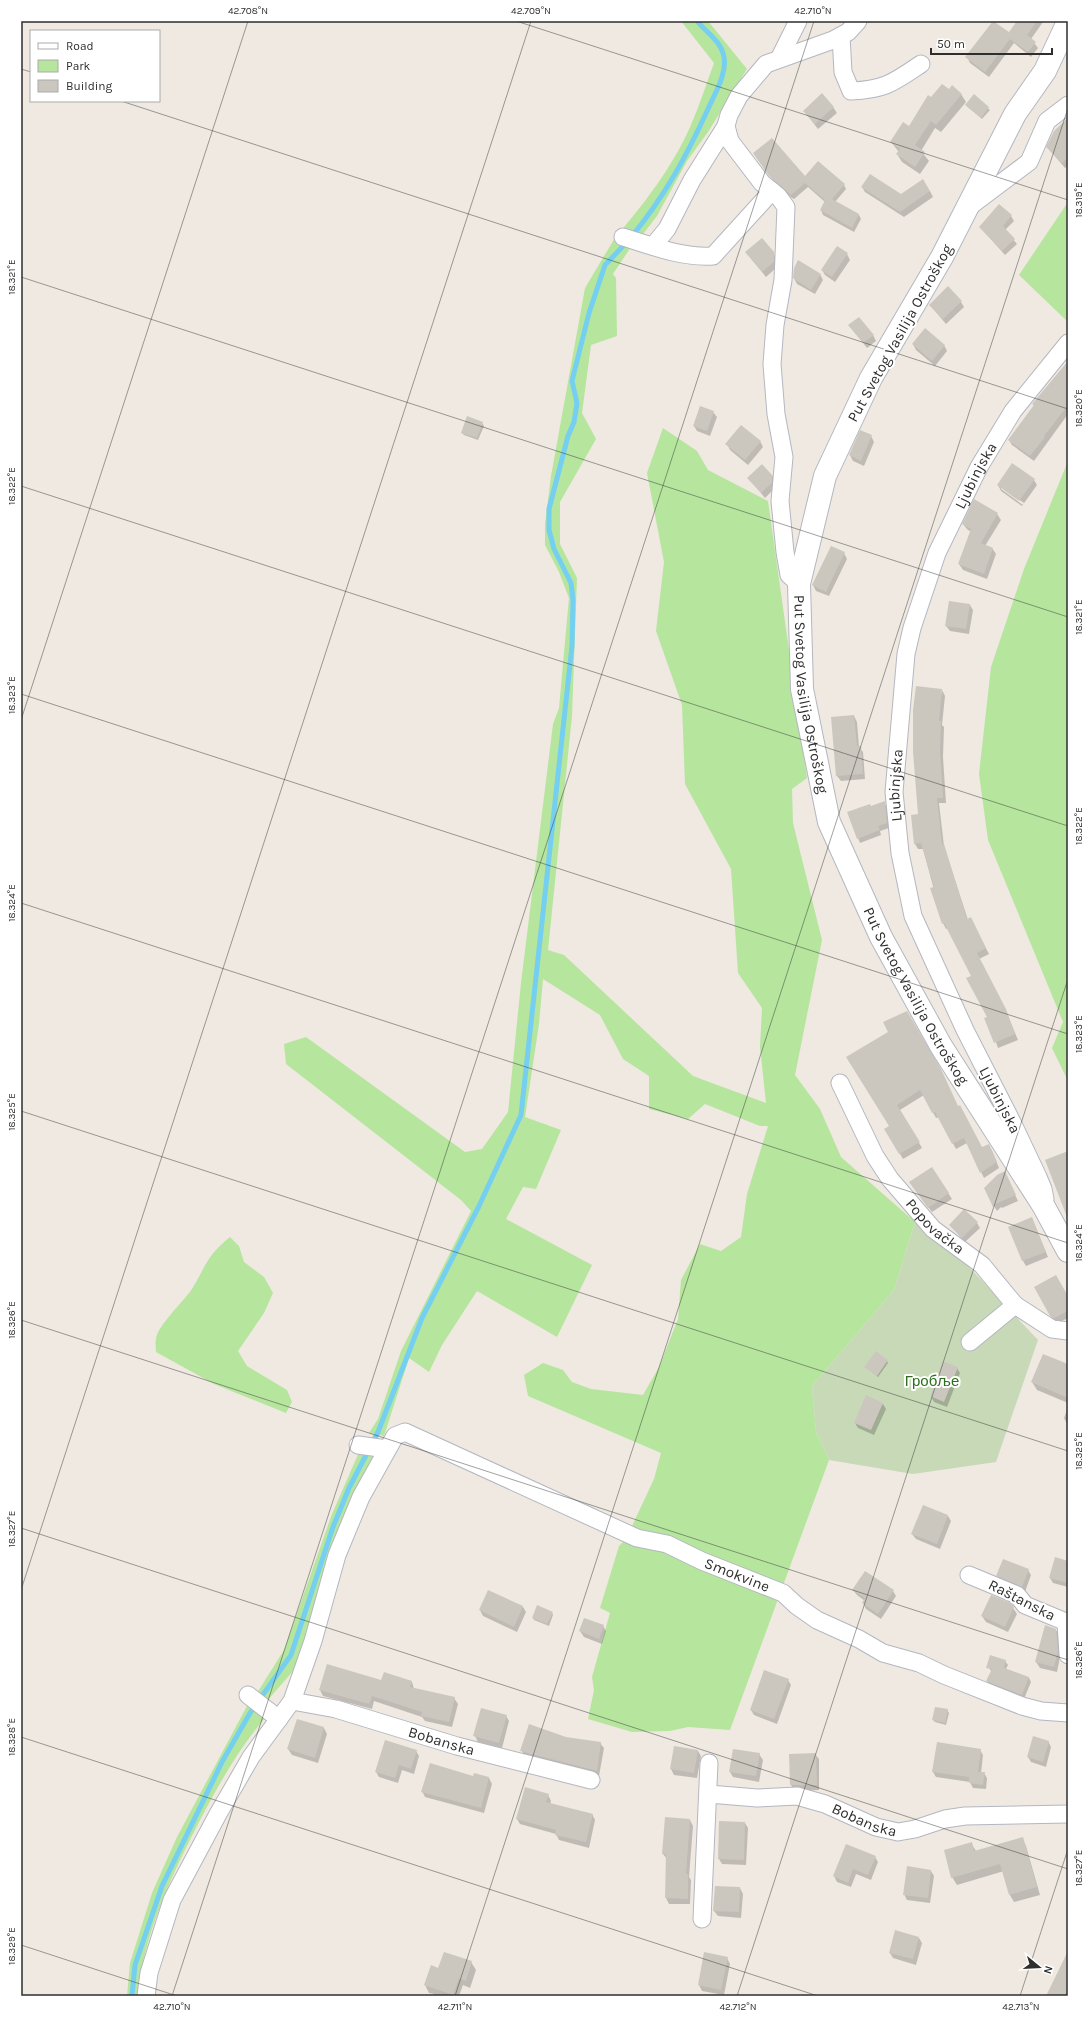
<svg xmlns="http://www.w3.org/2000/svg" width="1089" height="2017" viewBox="0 0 1089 2017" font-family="Karla,sans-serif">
<rect width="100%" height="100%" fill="#efe9e1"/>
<path fill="#b6e59e" d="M681 21H708L747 69 708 132 687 161 657 216 640 238 620 232C648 199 677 160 693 120 701 101 707 82 714 63Z
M1068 202V322L1019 275Z
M616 236 633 244 613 274 616 278 617 336 591 345 582 413 596 439 560 502V544L577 578 572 716 548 950 564 955 693 1076 766 1103 760 1047 762 1008 738 973 731 869 685 784 682 705 656 631 664 562 647 473 663 428 697 451 708 470 768 501 807 778 792 789 793 823 822 940 795 1075 820 1109 841 1157 915 1222 894 1290 812 1386 816 1432 829 1460 730 1730 688 1727 670 1731 632 1732 588 1719 594 1690 592 1677 610 1613 600 1608 619 1546 626 1539 654 1479 661 1453 528 1396 524 1375 543 1363 563 1370 572 1382 591 1389 643 1395 659 1367 678 1319 681 1280 700 1244 721 1251 741 1237 747 1194 768 1126H760L705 1104 688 1119 649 1109V1076L623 1059 600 1015 543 979 539 1024 525 1117 561 1130 536 1189 523 1187 506 1219 592 1265 557 1337 477 1291 442 1345 429 1372 409 1358 384 1436 369 1433 378 1419 401 1351 471 1211 461 1200 286 1064 284 1044 306 1037 465 1152 482 1149 508 1112 521 983 553 724 559 708 569 598 559 572 545 545V524L551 476 585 288Z
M1068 461V1081L1052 1048 1063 1022 988 840 979 774 991 667 1024 569Z
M230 1237 239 1246 244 1262 264 1277 273 1293 264 1313 238 1351 247 1366 287 1390 292 1402 286 1413 214 1384 156 1352C156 1348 155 1343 156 1339 157 1326 184 1301 192 1289 206 1266 207 1255 230 1237Z
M360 1450 376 1454 306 1642 294 1670 266 1702 257 1693 284 1650 332 1514Z
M247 1706 265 1718C237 1751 216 1789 196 1828 168 1883 145 1934 137 1996H127L130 1963 152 1893 177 1837Z"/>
<path fill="#c8d9b8" d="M915 1222 956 1253 1038 1340 996 1462 913 1474 829 1460 816 1432 812 1386 894 1290Z"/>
<path fill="#0003" fill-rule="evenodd" d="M1019 21 1043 22 1031 39 1038 48 1031 57 1014 43 989 77 970 63 967 57 1009 34Z
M949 91 961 94 966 102 941 132 935 128 921 151 929 161 920 174 902 162 897 154 899 152 891 142 909 127 931 98Z
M974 96 990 110 982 119 968 107Z
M833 107 837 113 818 129 804 111Z
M1068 129V166L1065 168 1047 147Z
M756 157 805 178 844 185 846 189 835 202 859 215 861 219 854 232 823 215 821 210 825 202 808 187 794 199 792 198 773 180Z
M862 187 901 195 930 191 933 197 904 217 865 192Z
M1011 216 1014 221 1005 230 1017 244 1005 255 980 227Z
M746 252 773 253 777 259 776 268 766 277Z
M847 254 850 260 835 282 825 275 822 270Z
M820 274 823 280 815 294 797 284 794 278Z
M961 302 964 307 946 324 930 305Z
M850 326 873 335 876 341 867 348Z
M913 344 944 345 947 351 935 366 916 350Z
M1068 362V414L1034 461 1012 445 1009 440 1034 406 1033 404Z
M713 412 717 417 710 436 697 431 694 426Z
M482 423 484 426 478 440 464 435 462 433Z
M871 436 874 442 864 466 853 461 850 455Z
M760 441 763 447 748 465 730 450 727 444Z
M772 475 775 481 774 489 765 498 749 478Z
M1034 480 1037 485 1022 506 1001 491 998 485ZM1001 487 1024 503 1023 505 1001 489Z
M997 514 1001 520 985 546 992 548 996 554 987 579 963 570 959 564 971 532 967 529 963 524Z
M844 553 847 559 829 596 816 591 813 585Z
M970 605 973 610 969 634 950 631 946 626Z
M942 690 945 696 942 725 944 727 943 757 946 803H939L944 846 968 920 973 924 989 954 979 959 1008 1016 1018 1040 998 1048 973 976 948 928 946 929 943 923 923 849H918L915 844Z
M854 716 857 722 859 747 863 752 865 779 841 781 837 776Z
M884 803 887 807 889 828 880 831 881 835 860 843 858 838 871 807Z
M889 1032 958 1107 982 1148 992 1151 999 1168 984 1178 967 1143 956 1149 939 1117 936 1118 924 1095 900 1110 922 1148 903 1159 885 1129 890 1126Z
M932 1168 952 1199 932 1212 914 1188Z
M1007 1178 1018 1201 1002 1208 1001 1207 997 1211 994 1206Z
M977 1223 980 1228 965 1242 950 1225Z
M1034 1224 1048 1257 1026 1266 1023 1261Z
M1036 1288 1068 1298V1318L1058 1323 1054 1321Z
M887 1361 888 1363 878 1377 866 1367Z
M1068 1366V1403L1037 1390 1032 1382Z
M957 1368 960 1373 947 1407 934 1402 931 1396Z
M883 1404 886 1409 874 1435 858 1428 855 1423Z
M1068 1407V1426L1064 1418Z
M948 1516 951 1521 940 1549 916 1539 912 1534Z
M1068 1562V1587L1053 1583 1050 1578Z
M1028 1570 1031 1575 1025 1592 1001 1581 998 1576Z
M853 1590 893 1591 896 1596 881 1619 866 1609 863 1603 865 1601 857 1595Z
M523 1607 526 1612 517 1632 483 1616 480 1610Z
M1013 1608 1017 1614 1008 1632 986 1622 982 1616Z
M552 1613 553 1615 549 1626 534 1620 533 1617Z
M603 1626 606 1631 602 1644 584 1637 580 1631Z
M1056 1630 1059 1635 1060 1657 1057 1672 1040 1668 1036 1662Z
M1005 1661 1008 1665 1006 1669 1029 1678 1031 1682 1024 1699 989 1684 987 1681 992 1672 988 1667Z
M788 1680 791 1685 777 1724 754 1715 751 1710Z
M382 1681 412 1682 414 1689 454 1698 458 1704 452 1727 425 1721 422 1717 374 1701 372 1709 323 1696 320 1690Z
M947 1710 949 1713 946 1725 935 1722 933 1720Z
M506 1716 509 1721 502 1748 478 1742 475 1736Z
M324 1728 327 1734 318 1763 292 1755 288 1749Z
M566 1738 600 1743 604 1748 599 1776 533 1759 525 1757 522 1751Z
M1048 1741 1051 1747 1046 1767 1031 1762 1028 1757Z
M980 1750 983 1755 981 1773H984L987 1778 986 1789 973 1788 970 1782 936 1777 933 1772Z
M416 1751 419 1756 414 1774 402 1770 398 1783 379 1777 376 1772Z
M698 1751 701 1756 697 1778 674 1775 671 1769Z
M759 1754 763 1760 759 1782 733 1777 730 1772Z
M815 1754 819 1759V1790L795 1791 791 1785 790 1755Z
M473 1778H489L492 1784 484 1813 425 1797 422 1791Z
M548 1795 551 1801 550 1804 592 1814 595 1820 589 1848 559 1840 556 1834 520 1824 517 1819Z
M690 1820 693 1826 689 1877 691 1880 690 1904H669L666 1898 667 1859 663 1854Z
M745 1823 748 1828 746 1865 722 1864 719 1859Z
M1022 1838 1026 1846 1040 1895 1014 1902 1010 1895 1004 1871 957 1885 952 1877 971 1843 976 1851Z
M875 1857 878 1862 871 1880 856 1874 851 1887 837 1882 834 1876Z
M931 1871 934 1876 930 1903 907 1900 904 1894Z
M740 1888 743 1894 741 1918 718 1916 714 1911Z
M919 1938 922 1943 916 1965 893 1958 890 1953Z
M727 1958 730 1964 724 1995 702 1991 699 1985Z
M471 1962 476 1970 470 1988 463 1985 459 1996H433L434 1994 429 1993 425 1985 439 1969Z
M1068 1968V1996H1047Z"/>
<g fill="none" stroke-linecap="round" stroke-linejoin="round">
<path stroke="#75cff0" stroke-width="5" d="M632 236C665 196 687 155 708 109 715 93 727 74 724 57 721 41 707 33 697 21
M132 1996 135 1965 162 1886 222 1762 250 1713 291 1655 333 1527 349 1488 378 1432 422 1318 479 1206 521 1115 572 646 573 600 571 583 554 549 549 530V509L568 436 574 422 577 403 572 381 589 313 605 265 627 242"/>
</g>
<path fill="#cbc7bf" d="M993 21 1009 32 1017 21H1037L1027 35 1036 42 1028 52 1010 39 985 72 965 57Z
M942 84 949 89 952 85 962 94 936 125 931 121 915 145 925 152 915 167 896 154 900 149 890 142 903 122 909 126 928 95 931 97Z
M822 93 834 107 815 124 803 111Z
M974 94 989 107 981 118 965 105Z
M1068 118V157L1062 163 1046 147 1054 131Z
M772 138 805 176 818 161 845 184 832 199 859 214 852 228 820 210 825 200 805 183 791 195 769 176 753 153Z
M870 174 901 194 923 179 930 191 900 212 861 187Z
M999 204 1012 215 1003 226 1015 239 1002 251 979 227Z
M762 238 774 252V262L762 272 745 252Z
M837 246 848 253 832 277 821 270Z
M798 260 821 274 811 290 793 278 794 268Z
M948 286 962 301 943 319 929 305Z
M859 317 874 335 863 343 848 325Z
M925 328 945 345 932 361 912 344Z
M1068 361V405L1044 436 1045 437 1030 456 1008 440 1034 405 1032 404Z
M700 406 714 411 707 431 693 426Z
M467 416 483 422 477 438 461 433Z
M741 425 761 441 745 460 725 444Z
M860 430 872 435 861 461 849 455Z
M1012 463 1035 479 1019 501 997 485Z
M762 464 772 475V483L761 493 747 478Z
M974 499 998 513 981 543 993 548 984 574 958 564 971 529 962 524Z
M831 546 845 552 826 592 812 585Z
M949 601 970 604 966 629 945 626Z
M916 686 942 689 939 721H941L940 751 943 798H937L942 845 944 844 967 919 971 917 986 948 977 953 1006 1009 1015 1034 994 1043 984 1018 987 1017 966 978 971 976 944 923 942 924 930 888 934 887 921 843 914 844 911 815 918 814 913 752V710Z
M854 715 857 746H861L863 774 836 776 831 717Z
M885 801 887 823 878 826 880 830 857 839 847 812 870 804 871 806Z
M907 1011 941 1069 958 1106 960 1105 982 1147 989 1144 997 1162 980 1173 964 1138 952 1144 935 1112 932 1113 920 1090 897 1105 920 1142 899 1154 884 1129 889 1126 846 1057 888 1032 883 1022Z
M1068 1151V1217H1067L1045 1160Z
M932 1167 949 1193 928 1208 909 1182Z
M1005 1171 1016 1195 998 1203V1202L993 1207 984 1188 997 1175Z
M964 1209 978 1222 962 1238 949 1225Z
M1032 1217 1046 1252 1022 1261 1008 1227Z
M1056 1275 1068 1296V1311L1054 1318 1050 1316 1034 1287Z
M876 1351 888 1360 877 1376 864 1367Z
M1043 1354 1068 1364V1398L1031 1382Z
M943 1361 958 1367 944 1402 930 1396Z
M866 1395 883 1403 871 1430 854 1423Z
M923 1505 948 1515 937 1544 911 1534Z
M1055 1557 1068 1561V1583L1049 1578Z
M1003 1559 1029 1569 1022 1587 996 1576Z
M865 1571 894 1590 878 1614 862 1603 865 1598 852 1590Z
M488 1590 523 1606 514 1627 479 1610Z
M991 1595 1011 1603 1014 1607 1005 1627 981 1616Z
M537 1605 553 1612 547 1624 532 1618Z
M584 1618 604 1625 599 1639 579 1631Z
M1045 1625 1056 1629 1058 1651 1054 1667 1035 1662Z
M990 1655 1006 1660 1004 1668 1029 1677 1022 1695 986 1681 992 1669 986 1668Z
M327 1664 381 1680 384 1672 412 1681 410 1687 455 1697 449 1722 421 1716 422 1712 372 1696 369 1704 319 1690Z
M764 1670 789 1679 774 1719 750 1710Z
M935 1707 948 1709 945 1723 932 1720Z
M481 1708 507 1715 499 1743 473 1736Z
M297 1719 324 1727 315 1758 287 1749Z
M529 1724 566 1737 601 1742 597 1771 520 1751Z
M1033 1736 1049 1741 1043 1762 1027 1757Z
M385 1740 417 1750 411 1769 399 1765 395 1778 375 1772Z
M937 1742 981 1749 978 1772H985L983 1785 969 1783V1777L932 1772Z
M674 1746 698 1750 694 1773 670 1769Z
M733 1749 760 1753 756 1776 729 1772Z
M816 1753 817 1785H790L789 1754Z
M430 1763 473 1776 474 1773 489 1777 481 1808 421 1792Z
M525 1787 549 1794 546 1802 593 1814 586 1842 555 1835 556 1830 516 1819Z
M665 1817 690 1819 686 1874H688V1899L665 1898 666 1854H662Z
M719 1821 745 1822 744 1860 718 1859Z
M1023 1837 1037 1887 1009 1895 1000 1864 951 1878 944 1850 972 1842 974 1851Z
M846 1844 876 1856 868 1875 853 1869 848 1883 833 1876Z
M907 1866 931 1870 928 1898 903 1895Z
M715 1886 740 1887 739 1912 713 1911Z
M895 1930 919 1937 913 1959 889 1953Z
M1068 1951V1988L1064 1996H1046Z
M444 1952 472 1961 466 1981 459 1978 453 1995 424 1985 431 1965 438 1968Z
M704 1952 728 1957 721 1990 698 1985Z"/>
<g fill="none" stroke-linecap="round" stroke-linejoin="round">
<g stroke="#b4b7c1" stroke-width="19">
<g id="street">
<path d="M841 36 843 72 851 91C885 90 894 82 921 64"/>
<path d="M779 59 798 21"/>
<path d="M969 207 1029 162 1047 121 1068 105"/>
<path d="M623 237C652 246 682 258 713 256L772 191"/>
<path d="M653 246 667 229 692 180 726 126"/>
<path d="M799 584 789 575 785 552 780 501 784 457 776 414 772 364 775 325 783 280 786 207 778 196 762 183 730 141 726 126 729 115 739 96 766 64 833 40 848 32 858 21"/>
<path id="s1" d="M840 1083 875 1156 890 1179 933 1229 982 1265 1015 1305 1052 1329 1068 1331"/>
<path id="s2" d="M1045 1199 1043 1189 1038 1177 1012 1122 965 1030 913 916 900 853 894 792 906 654 912 628 937 553 979 467 1013 411 1068 343"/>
<path d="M970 1342 1015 1305"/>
<path d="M358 1445 387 1449"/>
<path d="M969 1575 1017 1595 1025 1605 1066 1622 1068 1655"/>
<path d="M248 1695 279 1719"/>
<path id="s3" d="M292 1701 336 1709 457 1746 591 1780"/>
<path id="s4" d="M709 1794 757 1798 797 1796 825 1804 876 1827 898 1832 915 1829 945 1819 965 1816 1068 1814"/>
<path d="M702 1919 709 1763"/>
<path id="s5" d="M146 1996 149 1973 172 1900 218 1814 251 1757 292 1701 313 1641 337 1555 361 1497 395 1436 405 1432 637 1538 667 1544 702 1561 783 1593 797 1606 817 1620 859 1639 883 1653 919 1663 944 1675 1022 1706 1041 1711 1068 1713"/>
</g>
</g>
<g stroke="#b4b7c1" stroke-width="24">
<g id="secondary">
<path id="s6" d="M1068 22 1045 71 1015 114 942 257 871 378 825 476 799 584 802 689 829 822 881 937 941 1046 1043 1205 1068 1251"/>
</g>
</g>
<use href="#street" stroke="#fff" stroke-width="17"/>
<use href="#secondary" stroke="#fff" stroke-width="22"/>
</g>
<path fill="none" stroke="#2e2e2e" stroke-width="1" stroke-opacity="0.45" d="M516 21 1068 200M21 69 31 72M121 101 1068 409M21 277 1068 617M21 486 1068 826M21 694 1068 1034M21 720 248 21M21 903 1068 1243M21 1111 1068 1451M21 1320 1068 1660M21 1528 1068 1869M21 1590 531 21M21 1737 818 1996M21 1945 177 1996M172 1996 814 21M455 1996 1068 108M737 1996 1068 979M1020 1996 1068 1849"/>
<g text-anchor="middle" stroke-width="4" stroke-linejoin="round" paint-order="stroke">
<g font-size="15" fill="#2e2e2e" stroke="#fff">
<text transform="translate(900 333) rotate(-61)" y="5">Put Svetog Vasilija Ostroškog</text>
<text dy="5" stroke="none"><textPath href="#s2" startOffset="769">Ljubinjska</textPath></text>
<text dy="5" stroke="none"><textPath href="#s6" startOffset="738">Put Svetog Vasilija Ostroškog</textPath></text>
<text dy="5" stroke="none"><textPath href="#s2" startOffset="445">Ljubinjska</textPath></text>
<text dy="5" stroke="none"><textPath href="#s6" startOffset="1062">Put Svetog Vasilija Ostroškog</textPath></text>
<text transform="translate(1000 1100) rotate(63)" y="5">Ljubinjska</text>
<text dy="5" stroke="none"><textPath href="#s1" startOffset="174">Popovačka</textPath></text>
<text dy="5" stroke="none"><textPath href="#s5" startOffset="991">Smokvine</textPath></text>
<text transform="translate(1022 1600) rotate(27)" y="5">Raštanska</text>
<text dy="5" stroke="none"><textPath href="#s3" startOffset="155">Bobanska</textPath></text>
<text dy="5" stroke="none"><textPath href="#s4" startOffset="160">Bobanska</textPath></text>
</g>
<g font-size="15" fill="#2c6e1b" stroke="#fff">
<text x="932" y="1386">Гробље</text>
</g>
</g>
<rect width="1089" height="2017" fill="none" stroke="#ffffff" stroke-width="44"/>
<rect x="30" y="30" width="130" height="72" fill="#ffffff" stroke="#ababab"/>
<rect x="38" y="43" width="20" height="6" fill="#ffffff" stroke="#ababab"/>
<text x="66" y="50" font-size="12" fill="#2e2e2e">Road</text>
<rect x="38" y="60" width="20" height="12" fill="#b6e59e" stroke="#ababab"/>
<text x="66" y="70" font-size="12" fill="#2e2e2e">Park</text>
<rect x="38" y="80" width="20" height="12" fill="#cbc7bf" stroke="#ababab"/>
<text x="66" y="90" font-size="12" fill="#2e2e2e">Building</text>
<g transform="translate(1039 1967) rotate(108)" stroke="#ffffff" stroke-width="3" paint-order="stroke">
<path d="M0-3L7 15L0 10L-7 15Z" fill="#2e2e2e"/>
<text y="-6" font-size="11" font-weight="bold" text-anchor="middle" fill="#2e2e2e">N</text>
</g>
<path d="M931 48v6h121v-6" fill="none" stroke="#2e2e2e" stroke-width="2"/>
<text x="937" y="48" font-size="12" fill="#2e2e2e" stroke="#ffffff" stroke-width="3" paint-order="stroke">50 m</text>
<rect x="22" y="22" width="1045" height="1973" fill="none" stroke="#2e2e2e" stroke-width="1.5"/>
<g font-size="10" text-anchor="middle" fill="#2e2e2e">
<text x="248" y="14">42.708°N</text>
<text x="531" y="14">42.709°N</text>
<text x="813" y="14">42.710°N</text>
<text transform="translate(1078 200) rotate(-90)" y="4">18.319°E</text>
<text transform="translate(11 277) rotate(-90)" y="4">18.321°E</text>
<text transform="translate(1078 408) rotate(-90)" y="4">18.320°E</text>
<text transform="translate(11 486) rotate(-90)" y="4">18.322°E</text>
<text transform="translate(1078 617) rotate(-90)" y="4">18.321°E</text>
<text transform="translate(11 695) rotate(-90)" y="4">18.323°E</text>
<text transform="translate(1078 826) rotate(-90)" y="4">18.322°E</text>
<text transform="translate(11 903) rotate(-90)" y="4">18.324°E</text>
<text transform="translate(1078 1034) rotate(-90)" y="4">18.323°E</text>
<text transform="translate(11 1112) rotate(-90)" y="4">18.325°E</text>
<text transform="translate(1078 1243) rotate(-90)" y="4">18.324°E</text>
<text transform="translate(11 1320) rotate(-90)" y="4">18.326°E</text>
<text transform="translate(1078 1451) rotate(-90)" y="4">18.325°E</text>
<text transform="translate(11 1529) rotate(-90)" y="4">18.327°E</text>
<text transform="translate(1078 1660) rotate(-90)" y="4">18.326°E</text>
<text transform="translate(11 1737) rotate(-90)" y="4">18.328°E</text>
<text transform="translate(1078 1868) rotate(-90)" y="4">18.327°E</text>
<text transform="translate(11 1946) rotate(-90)" y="4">18.329°E</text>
<text x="172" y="2010">42.710°N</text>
<text x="455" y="2010">42.711°N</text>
<text x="738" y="2010">42.712°N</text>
<text x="1021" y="2010">42.713°N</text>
</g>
</svg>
